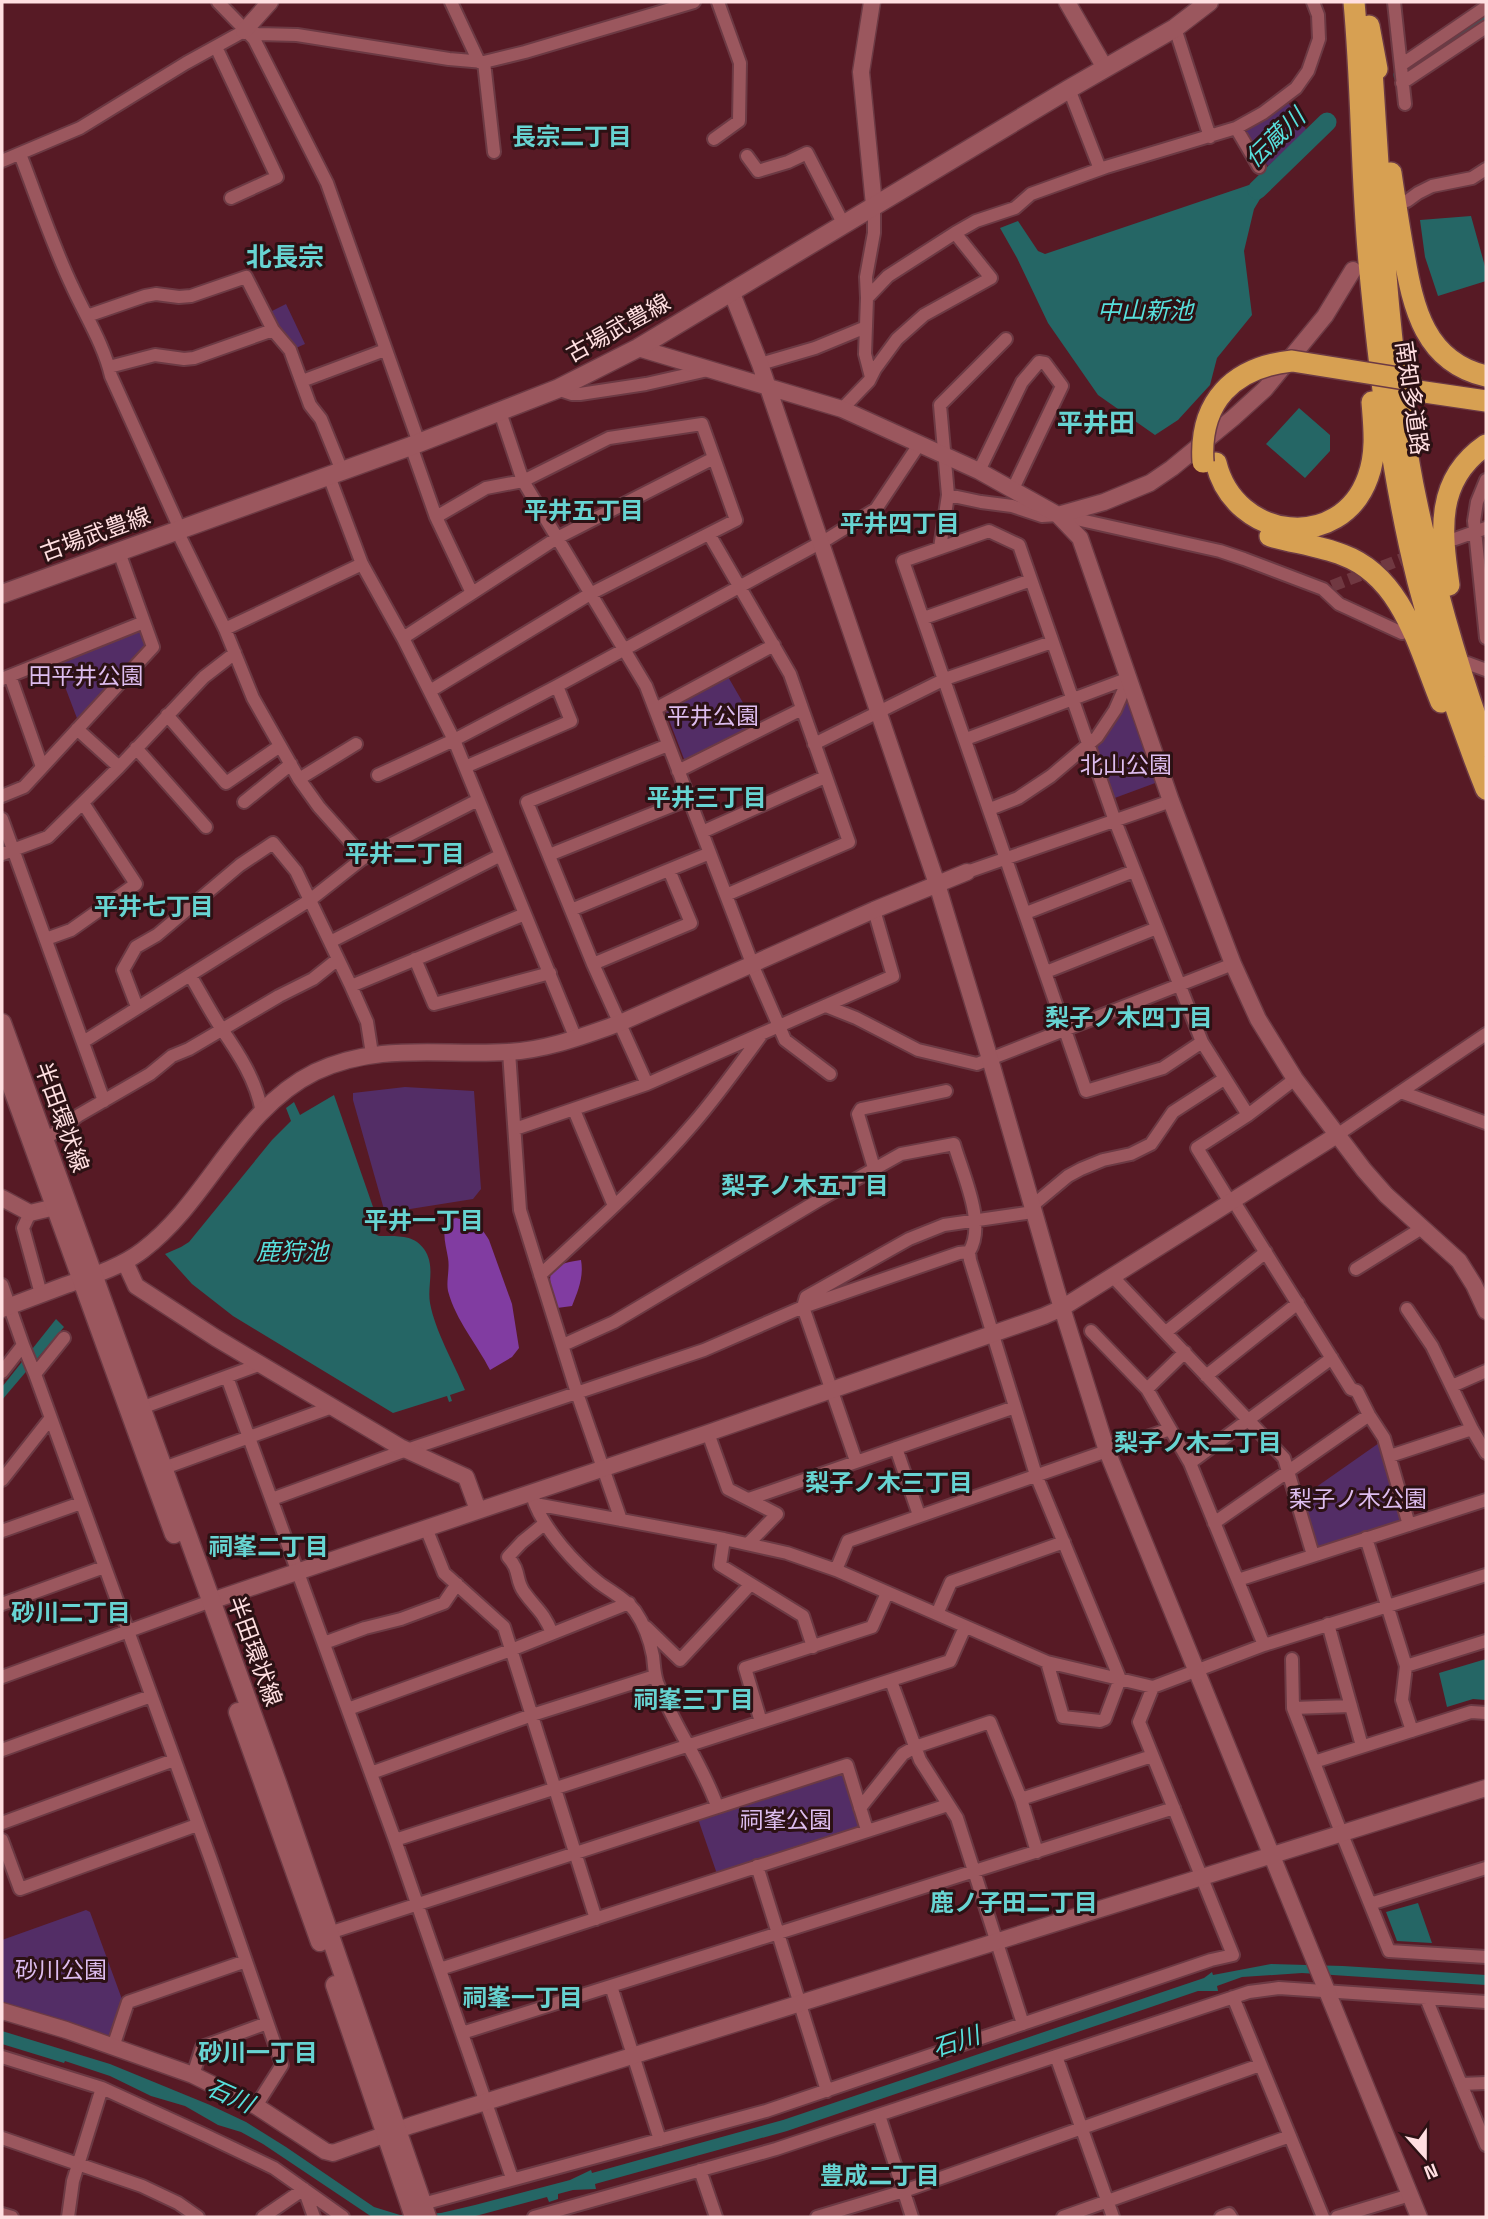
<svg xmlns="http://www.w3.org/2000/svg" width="1488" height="2219" viewBox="0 0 1488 2219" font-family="'Space Grotesk','Noto Sans JP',sans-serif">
<rect width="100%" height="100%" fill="#571a25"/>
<path fill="#532d66" d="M1287 101 1307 131 1268 166 1244 133Z
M286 304 305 344 296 348 277 326 270 312Z
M138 630 143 632 146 643 144 648 78 721 56 663Z
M727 675 757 727 688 760 684 759 666 712 668 708Z
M1129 699 1158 782 1112 799 1094 748 1122 702Z
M405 1087 474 1091 481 1189 473 1199 385 1213 353 1100V1093Z
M1379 1443 1402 1517 1399 1522 1320 1547 1316 1546 1302 1497Z
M841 1772 845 1774 859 1822 858 1827 717 1874 698 1819Z
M86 1910 90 1912 123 2002 112 2034 108 2036 2 2002V1940Z"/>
<path fill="#813ca1" d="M456 1218C472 1222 481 1225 489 1240L512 1304 519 1348 512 1357 490 1370C477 1344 456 1321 448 1291 446 1281 450 1269 448 1258 446 1245 441 1232 448 1220Z
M581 1260C584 1277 578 1291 572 1306L557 1308C547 1275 543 1265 581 1260Z"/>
<path fill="#256665" d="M1249 185 1263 194 1254 209 1244 251 1252 315 1217 358 1210 385 1178 420 1155 435 1098 395 1048 323 1017 258 1000 228 1018 221 1038 251 1045 254Z
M1471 216 1486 270V281L1438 296 1425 257 1420 220Z
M1299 408 1330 435V451L1305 478 1266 444Z
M334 1095 380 1227 374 1229 375 1234 379 1236C395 1236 414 1234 424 1249 436 1266 427 1285 430 1303 435 1331 454 1363 465 1390L450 1395 452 1401 449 1402 447 1396 393 1413 233 1316 192 1284 165 1254 181 1247 189 1242 272 1140 291 1121 286 1108 294 1102 300 1115Z
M56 1319 64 1327 2 1400V1387Z
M1486 1659V1700L1473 1699 1447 1707 1439 1673Z
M1418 1903 1432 1943 1397 1941 1386 1912Z
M1271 1964 1343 1966 1486 1975V1985L1302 1973 1242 1977 1217 1986 1218 1991H1198L787 2131 595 2184 596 2189 573 2190 558 2194V2199L549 2202 547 2197 472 2217H372L263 2144 241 2132 218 2125 185 2106 151 2096 110 2076 65 2061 64 2063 2 2044V2031L110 2064 210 2105 246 2122 286 2147 374 2207 400 2215 441 2213 475 2205 570 2180 591 2170 592 2173 783 2120 1204 1978 1212 1972 1213 1975Z"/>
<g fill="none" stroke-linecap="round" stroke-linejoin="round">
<path stroke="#256665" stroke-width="19" d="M1403 75 1486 18
M1257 190 1327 122"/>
<path stroke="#703841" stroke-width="12" stroke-dasharray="12 6" stroke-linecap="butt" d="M1332 586 1415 554"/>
<g stroke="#6c3a44" stroke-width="16">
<path id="minor" d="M218 2 254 39 327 183 419 443
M451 2 479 62
M1394 2 1405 104
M1175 28 1210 137
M216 47 277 177 231 198
M484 62 494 152
M1401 65 1486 7
M1402 83 1486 27
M1069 89 1100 169
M1236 128 1259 167
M714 139 739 121 740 63 718 2
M20 154C37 198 52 244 72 286 85 315 104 345 111 376L176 520 181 539 225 629 253 698 299 779 319 807 353 845 362 859
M747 156 758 171 788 162 807 153 843 223
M2 161 80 128 186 63 244 31 258 34 297 35 449 59 484 62 525 52 694 2
M1407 201 1418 193 1432 186 1472 178 1486 169
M867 298 888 276 955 233 976 221 1015 208 1031 194 1106 167 1236 128 1263 113 1296 88 1308 71 1319 39 1318 15 1313 2
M87 316 145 296 156 294 179 297 191 296 246 277 273 330 290 350 310 405 321 419 342 471
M760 364 815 348 866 327
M109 367 155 355 184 359 194 358 273 330
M871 377 865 354 867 298 866 277 874 233V205
M302 381 385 350
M557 389 572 394H580L646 384 708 370
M842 409 869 381 875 369 897 339 924 315 991 278 955 233
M500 412 523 481 646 686 755 971 785 1040 830 1074
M411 446 436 517 472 593
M979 471 1022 382 1039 362 1045 363 1062 386 1012 491
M329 476 362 564 403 638 454 740 576 1039
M1486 480 1477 502 1474 521 1486 638
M948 495 981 502 1012 506 1042 516 1058 515 1220 551 1244 559 1323 589 1339 604 1402 633
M709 534 790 674 849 842 726 895
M1455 539 1486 528
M940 548 948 495 940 405 1006 339
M924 618 1031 580
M225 629 362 564
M403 638 557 538 714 458
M1467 663 1486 670
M10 676 42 767
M2 679 144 622
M430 691 590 594 736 520 702 424 609 438 523 481 486 488 436 517
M655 709 774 645
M167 715 226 783 280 746
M77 729 119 767
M966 739 1129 678
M814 744 945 679 1052 642
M136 748 206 827
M465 767 571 721 557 686
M678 771 802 709
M378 775 454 740 557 686 829 538 876 509 920 443
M299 779 356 744
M2 796 24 787 153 647 119 552
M244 802 291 764
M990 809 1018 798 1051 776 1097 737 1115 710 1129 678
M2 819 104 1101
M702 832 825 777
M2 854 48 837 119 767 204 677 235 653
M549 855 689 799
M967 872 1171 801
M571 910 710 853
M1026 913 1134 871
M46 939 71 930 136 884 83 803
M330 942 501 855
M415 959 434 1004 550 973
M593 964 691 923 669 870
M1046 972 1157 928
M190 975C200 992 210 1011 221 1028 239 1054 256 1080 262 1112
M351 986 525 914
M826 1006 856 1018 918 1050 977 1064 1233 964
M137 1007 123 970 136 947 157 935 240 865 273 843 296 871 351 986 367 1022 372 1054
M83 1042 310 900 362 859 478 800
M1202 1042 1163 1068 1086 1091 903 561 989 531 1019 545 1115 821 1202 1042 1248 1115
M509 1052 520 1210 577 1393 621 1520
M1295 1079 1248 1115 1197 1148 1230 1202 1236 1205 1351 1389 1357 1391 1369 1415 1384 1438 1409 1525
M647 1084 593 964 527 802 668 745
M1401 1092 1486 1123
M574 1110 614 1206
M515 1129 647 1084 893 976 874 910
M1337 1135 1486 1034
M43 1139 57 1132 79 1115 150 1074 172 1056 189 1049 279 996 313 979 338 959
M874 1168 858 1114 861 1109 946 1091
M1032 1206 1068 1176 1081 1169 1103 1160 1131 1154 1151 1144 1173 1112 1224 1079
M30 1213 23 1228 41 1294
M1356 1269 1422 1228
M540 1275C593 1226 647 1178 693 1124 718 1095 740 1064 762 1034
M1113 1277 1284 1458 1313 1555
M2 1285 23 1345 2 1372
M1407 1309 1432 1346 1472 1429 1486 1453
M1091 1331 1147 1389 1190 1463 1264 1645
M1166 1332 1266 1252
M64 1338 35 1374 212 1863 282 2065 256 2106
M23 1345 35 1374
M563 1345 614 1322 819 1200 901 1154 954 1144C962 1173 987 1224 969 1252L970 1260 1036 1475 1120 1679 1105 1719 1100 1721 1063 1717 1047 1662
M1206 1376 1298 1303
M227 1377 395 1840 512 2178
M1452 1386 1486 1371
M1147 1389 1185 1352
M141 1408 261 1364
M708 1433 728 1489 777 1514 748 1544
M896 1448 919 1515
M1390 1456 1472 1429
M856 1461 803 1307 806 1297 909 1239 944 1225 1033 1212
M1190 1463 1332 1358
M164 1468 332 1407
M2 1480 50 1419
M531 1492 535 1504 724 1539 787 1553 836 1570 1047 1662 1153 1687 1264 1645 1486 1575
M272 1499 398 1453 704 1350 803 1307 959 1253 969 1252
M749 1499 1015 1407
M535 1504C546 1531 574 1563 598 1582 611 1592 625 1598 635 1611 644 1624 650 1640 653 1656 654 1664 654 1673 657 1682 673 1725 702 1763 717 1806
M1214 1523 1369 1415
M544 1524 522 1542 508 1557C521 1571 515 1580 524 1592 536 1609 543 1611 552 1633
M426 1528 444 1573 504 1627 596 1919
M2 1531 81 1503
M1366 1538 1406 1666 1402 1700 1412 1731
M724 1539 720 1565 803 1616 813 1647
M836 1570 848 1541 1170 1429
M1238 1580 1486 1500
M2 1604 104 1567
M937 1614 951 1582 1064 1542
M1328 1624 1362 1746
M646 1627 680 1660 750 1585
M324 1643 365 1628 401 1619 444 1603 457 1584
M1292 1659 1293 1708 1337 1822 1389 1951 1486 1957
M1406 1666 1486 1641
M2 1677 211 1601
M891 1681 920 1760 957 1818 1023 2024
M1293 1708 1351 1706
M348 1709 511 1650 629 1603
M761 1722 745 1668 872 1627 887 1593
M2 1750 151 1696
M1314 1762 1471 1712 1486 1713
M371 1773 532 1715 655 1676
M1021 1799 1152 1756
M860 1808 903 1754 915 1747 990 1722 1021 1799 1037 1852
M2 1823 174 1760
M2 1840 20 1889 197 1825
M395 1840 950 1661 965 1627
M757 1866 827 2091
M1370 1904 1486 1868
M329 1933 847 1765 867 1830
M440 1969 948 1805
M611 1986 660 2140
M1233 1997 1323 2217
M1426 1998 1486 2145
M462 2033 1174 1808
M113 2047 128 2002 246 1961
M1056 2056 1113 2217
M2 2057 102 2088 207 2136 274 2168 343 2217
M193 2075 202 2047 267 2023
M1461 2084 1486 2083
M879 2115 912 2217
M2 2138 142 2186 178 2203 198 2217
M700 2170 716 2217
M430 2202 766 2111 1211 1960 1233 1955 1139 1722 1153 1687
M2 2214 12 2217
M68 2217 73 2181 102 2088
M263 2217 304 2189 314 2217
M534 2217 776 2149 1249 1992 1279 1988 1486 2002
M817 2217 904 2191 1260 2065
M1063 2217 1290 2136
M1221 2217 1229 2214 1231 2217
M1337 2217 1410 2195"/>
</g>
<g stroke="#6c3a44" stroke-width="19">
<path id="tertiary" d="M872 2 861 72 874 205
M1067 2 1105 68
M244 31 270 2
M731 291 760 364 937 884 990 1059 1057 1292 1107 1451 1419 2217
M638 348 842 409 979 471 1058 515 1080 538 1171 801 1233 964 1258 1019 1295 1079 1364 1170 1386 1195 1459 1261 1474 1285 1486 1311
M1058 515 1104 502 1150 483 1172 468 1233 418 1265 389 1325 316 1353 270
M2 1198 30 1213 55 1207
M125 1262 136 1286 216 1338 400 1447 466 1477 478 1510
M2 1309C23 1301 45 1293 66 1285 92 1276 121 1267 143 1250 209 1200 238 1110 315 1072 378 1042 441 1056 508 1052 547 1050 583 1036 620 1023L874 910 967 872
M211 1601 708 1433 1044 1316 1062 1308 1337 1135
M2 2011 66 2030 193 2075 256 2106 325 2151 333 2153 412 2125 1486 1788"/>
</g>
<g stroke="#6c3a44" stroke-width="21">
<path id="secondary" d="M2 594 411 446 557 389 638 348 1069 89 1175 28 1209 2
M2 1023 278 1785 427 2217
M2 1060 174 1534
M238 1712 320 1942
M335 1985 414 2217"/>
</g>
<g stroke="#6c3a44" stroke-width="24">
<path id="motorway" d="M1354 2C1362 88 1361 175 1369 262 1379 369 1392 477 1418 582 1436 652 1459 721 1486 789
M1369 26 1377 69
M1371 56C1381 199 1386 344 1413 485 1431 574 1455 661 1486 746
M1391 173C1395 200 1399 227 1404 254 1413 308 1425 362 1486 376
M1411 390 1486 401
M1216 463C1235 541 1341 553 1368 477 1377 453 1374 427 1372 402
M1270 536C1295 543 1320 546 1343 555 1403 577 1419 649 1441 702
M1449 585C1441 531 1435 480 1486 445"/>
</g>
<use href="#minor" stroke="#9b575e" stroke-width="12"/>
<use href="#tertiary" stroke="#9b575e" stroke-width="16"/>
<use href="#secondary" stroke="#9b575e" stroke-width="18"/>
<use href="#motorway" stroke="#d7a052" stroke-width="21"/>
<g stroke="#6c3a44" stroke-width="24" stroke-linecap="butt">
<path id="motorway-bridge" d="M1203 462C1199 402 1233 367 1292 361L1411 380"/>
</g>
<use href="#motorway-bridge" stroke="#d7a052" stroke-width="21"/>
</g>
<g text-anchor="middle" stroke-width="6" stroke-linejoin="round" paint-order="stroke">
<g font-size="23" fill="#ffdfe1" stroke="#2c1114">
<text transform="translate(618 328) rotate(-29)" y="8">古場武豊線</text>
<text transform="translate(1412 398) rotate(82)" y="8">南知多道路</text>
<text transform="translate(95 534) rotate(-20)" y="8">古場武豊線</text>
<text transform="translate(62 1117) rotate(70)" y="8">半田環状線</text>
<text transform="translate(255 1651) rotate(70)" y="8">半田環状線</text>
</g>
<g font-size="23" fill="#ddbdef" stroke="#2c1114">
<text x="86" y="684">田平井公園</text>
<text x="713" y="724">平井公園</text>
<text x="1126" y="773">北山公園</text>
<text x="1358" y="1507">梨子ノ木公園</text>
<text x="786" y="1828">祠峯公園</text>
<text x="61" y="1978">砂川公園</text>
</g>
<g font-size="24" font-weight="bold" fill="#67d4d2" stroke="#2c1114">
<text x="572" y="145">長宗二丁目</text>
<text x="584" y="519">平井五丁目</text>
<text x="900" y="532">平井四丁目</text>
<text x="707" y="806">平井三丁目</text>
<text x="405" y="862">平井二丁目</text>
<text x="154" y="915">平井七丁目</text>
<text x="1129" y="1026">梨子ノ木四丁目</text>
<text x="805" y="1194">梨子ノ木五丁目</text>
<text x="424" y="1229">平井一丁目</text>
<text x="1198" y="1451">梨子ノ木二丁目</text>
<text x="889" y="1491">梨子ノ木三丁目</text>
<text x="269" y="1555">祠峯二丁目</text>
<text x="71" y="1621">砂川二丁目</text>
<text x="694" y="1708">祠峯三丁目</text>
<text x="1014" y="1911">鹿ノ子田二丁目</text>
<text x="523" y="2006">祠峯一丁目</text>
<text x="258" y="2061">砂川一丁目</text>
<text x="880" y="2184">豊成二丁目</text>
</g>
<g font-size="24" font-style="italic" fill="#57dfdc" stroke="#2c1114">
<text transform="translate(1275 138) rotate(-44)" y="8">伝蔵川</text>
<text x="1145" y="319">中山新池</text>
<text x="292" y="1260">鹿狩池</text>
<text transform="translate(956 2042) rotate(-18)" y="8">石川</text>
<text transform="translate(230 2096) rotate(24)" y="8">石川</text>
</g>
<g font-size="26" font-weight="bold" fill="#67d4d2" stroke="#2c1114">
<text x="285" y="266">北長宗</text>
<text x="1096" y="432">平井田</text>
</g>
</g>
<rect width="1488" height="2219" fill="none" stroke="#ffdfe1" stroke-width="7"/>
<g transform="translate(1425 2156) rotate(159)" stroke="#2c1114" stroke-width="5" paint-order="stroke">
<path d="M0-5L12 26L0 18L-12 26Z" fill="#ffdfe1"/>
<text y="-10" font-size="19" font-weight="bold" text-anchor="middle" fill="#ffdfe1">N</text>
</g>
</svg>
